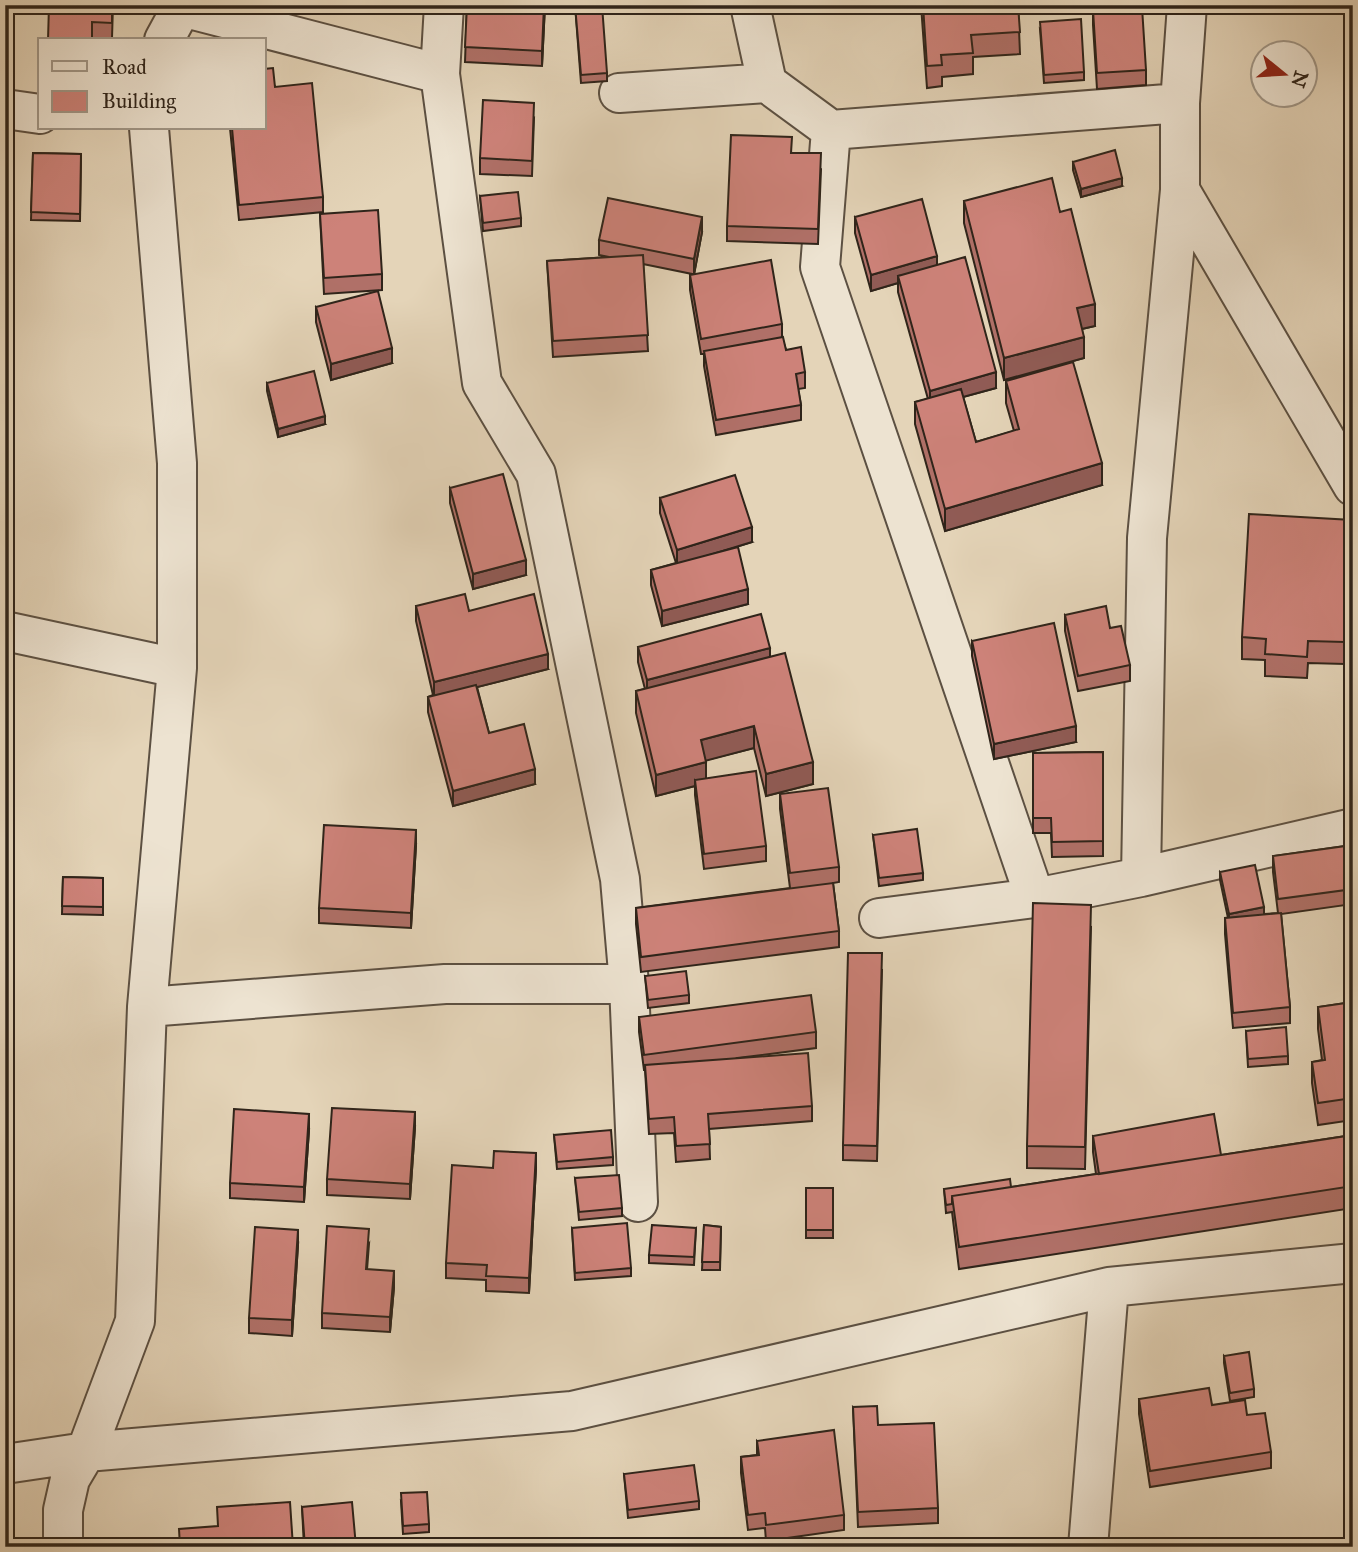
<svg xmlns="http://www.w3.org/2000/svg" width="1358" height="1552" viewBox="0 0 1358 1552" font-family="'IM FELL Great Primer',serif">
<rect width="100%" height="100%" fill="#e4d4b8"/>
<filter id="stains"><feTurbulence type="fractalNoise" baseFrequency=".00286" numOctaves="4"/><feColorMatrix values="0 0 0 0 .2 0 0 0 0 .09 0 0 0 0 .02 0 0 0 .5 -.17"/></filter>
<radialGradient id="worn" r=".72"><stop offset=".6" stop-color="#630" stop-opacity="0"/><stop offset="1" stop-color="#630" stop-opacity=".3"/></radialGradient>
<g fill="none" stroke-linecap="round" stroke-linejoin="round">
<g stroke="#5c5042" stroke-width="42">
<path id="street" d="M444 5 440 74 482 383 536 474 620 879 629 984 638 1202
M750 5 767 83
M164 40 182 7 440 74
M619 93 767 83 831 130 1180 103
M5 109 40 114
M831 130 820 267 1035 898
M1180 190 1353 486
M5 631 177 668
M1141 877 1147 538 1180 190V103L1187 5
M879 918 1035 898 1141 877 1353 828
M147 1007 445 984H629
M5 1464 86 1452 572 1411 1109 1287 1353 1263
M63 1547V1510L70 1479 86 1452 135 1321 147 1007 177 668V463L149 128
M1088 1547 1109 1287"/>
</g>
<use href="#street" stroke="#ede3d1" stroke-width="38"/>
</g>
<path fill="#b07068" stroke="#2f241a" stroke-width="2" d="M49 5H113L112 38H92Z
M467 5H545L542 66 465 62Z
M575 5 607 73V81L581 83Z
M921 5H1018L1020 54 973 57V74L942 77V86L927 88Z
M1047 5H1139V7L1048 12Z
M1349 5H1353V45H1347Z
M1093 10 1146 70V85L1097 89 1093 25Z
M1040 29 1084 72V80L1044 83Z
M275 87 323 197V212L239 220 230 128H264Z
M534 118 532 176 480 174V158Z
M33 153 81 154 80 221 31 220Z
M792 153 821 169 818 244 727 241V226Z
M1073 162 1122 186 1081 197 1073 170Z
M480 196 521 218V226L483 231Z
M964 201 1060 212 1095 326 1082 329 1084 358 1004 380 964 223Z
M320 214 382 274V290L324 294Z
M855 217 937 265 996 388 963 397 976 442 1014 431 1006 403V381L1102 485 945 531 915 424V402L928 399 898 292V283L871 291 855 233Z
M702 232 694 274 782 324V337L786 350 805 372V388L798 389 801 405V420L716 435 704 366V354H701L690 290V275L692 274 643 264 648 351 553 357 547 261 609 257 599 255V240Z
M316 307 392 363 331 380 316 322Z
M267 383 325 424 278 437 267 391Z
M450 488 526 575 473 589 450 503Z
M660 498 752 542 723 551 748 604 662 626 651 585V570L676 563 660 513Z
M1352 541 1345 664 1308 663 1307 678 1265 676V660L1242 659V637Z
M416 606 469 611 548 669 477 687 489 733 535 784 453 806 428 712V697L433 695 416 621Z
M1065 615 1130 665V681L1078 691 1065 631Z
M972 641 1076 742 994 759 972 656Z
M638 647 770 656 813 784 766 796 754 748 706 760V778L766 846V861L704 869 695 795V786L656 796 636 713V691L645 689 638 662Z
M1103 752V856L1052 857 1051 833H1033V753Z
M780 794 839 867V882L833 883 839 931V947L641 972 636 924V908L790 888 780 809Z
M873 835 923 873V880L879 886Z
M416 845 411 928 319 923V908Z
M1353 845V904L1281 914 1290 1007V1023L1233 1028 1225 934V918H1228L1220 880V872L1264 914 1278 913 1273 872V856Z
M63 877 103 878V915L62 914Z
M1091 926 1085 1169 1027 1168V1146Z
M882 969 877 1161 843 1160V1145Z
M645 976 689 995V1003L648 1008Z
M1353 1002V1120L1318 1125 1312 1083V1062L1322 1060 1318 1029V1007Z
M639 1017 816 1032V1048L738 1058 812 1106V1121L709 1129 710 1159 676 1162 674 1133 649 1134 645 1070H644L639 1032Z
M1246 1031 1288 1056V1064L1248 1067Z
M415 1127 410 1199 327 1195V1179Z
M309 1130 304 1202 230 1198V1183Z
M554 1135 613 1157V1165L557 1169Z
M1353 1135V1208L959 1269 952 1212 946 1213 944 1189 1011 1187 1096 1174 1093 1152V1136L1221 1155Z
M493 1168H536L529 1293 486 1291V1280L446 1278V1263Z
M575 1178 622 1208V1216L579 1220Z
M806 1188H833V1238H806Z
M704 1225 721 1227 720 1270H702Z
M572 1228 631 1268V1276L575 1280Z
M696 1228 694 1265 649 1263V1255Z
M369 1244 367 1270 394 1287 390 1332 322 1328V1313Z
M298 1245 292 1336 249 1333V1318Z
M1224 1356 1254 1389V1397L1230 1401 1224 1363Z
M1139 1399 1212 1405 1247 1415 1271 1452V1468L1150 1487 1139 1414Z
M853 1407 878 1425 938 1508V1523L858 1527Z
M757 1441 844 1515V1530L766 1541 765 1528 748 1530 741 1473V1457L757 1455Z
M624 1474 699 1501V1509L628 1518Z
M401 1501 429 1524V1532L403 1534Z
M302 1507 356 1547H304Z"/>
<path fill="#905b55" stroke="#2f241a" stroke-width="2" d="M544 5H545L542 66V51Z
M1122 178V186L1081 197V189Z
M702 217V232L694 275V259Z
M937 256V272L898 276V283L871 291V275Z
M1095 304V326L1077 330V308Z
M1084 337V358L1004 380V358Z
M392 348V363L331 380V364Z
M996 372V388L930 406V391Z
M325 416V424L278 437V429Z
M1102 463V485L945 531V509Z
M1352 520V541L1345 664V642Z
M752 527V542L677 565V550Z
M526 560V575L473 589V574Z
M748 589V604L662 626V611Z
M770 648V663L647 696V680Z
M548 654V669L434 698V682Z
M754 726V748L701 762V740Z
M1076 726V742L994 759V744Z
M706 762V784L695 780V786L656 796V775Z
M813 762V784L766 796V774Z
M535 769V784L453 806V791Z
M416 830V845L411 928V913Z
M1264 907V915L1229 922V914Z
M415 1112V1127L410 1199V1184Z
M309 1114V1130L304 1202V1187Z
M536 1153V1168L529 1293V1278Z
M298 1230V1245L292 1336V1320Z
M394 1271V1287L390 1332V1317Z"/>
<path fill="#cd8279" stroke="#2f241a" stroke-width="2" d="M49 5H112V23L92 22V40H48Z
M467 5H544L542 51 465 47Z
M575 5H602L607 73 581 75Z
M923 5H1018L1020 32 971 35 973 53 941 55 942 65 927 66Z
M1349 5H1353V37H1347Z
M1142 7 1146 70 1097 73 1093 10Z
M1081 19 1084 72 1044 75 1040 22Z
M273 68 275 87 312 83 323 197 239 205 232 128H264V69Z
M483 100 534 103 532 161 480 158Z
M731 135 792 137 791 153H821L818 229 727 226Z
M1115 150 1122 178 1081 189 1073 162Z
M33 153 81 154 80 214 31 212Z
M1052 178 1060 212 1071 209 1095 304 1077 308 1084 337 1004 358 964 201Z
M518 192 521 218 483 223 480 196Z
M608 198 702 217 694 259 599 240Z
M922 199 937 256 871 275 855 217Z
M378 210 382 274 324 278 320 214Z
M643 255 648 335 553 341 547 261Z
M965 257 996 372 930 391 898 276Z
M771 260 782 324 701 339 690 275Z
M378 291 392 348 331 364 316 307Z
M783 337 786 350 801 347 805 372 796 374 801 405 716 420 704 351Z
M1073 362 1102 463 945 509 915 402 961 389 976 442 1019 429 1006 381Z
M314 371 325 416 278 429 267 383Z
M503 474 526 560 473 574 450 488Z
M735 475 752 527 677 550 660 498Z
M1249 514 1352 520 1345 642 1308 641 1307 657 1265 654 1266 639 1242 637Z
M738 547 748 589 662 611 651 570Z
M465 594 469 611 534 594 548 654 434 682 416 606Z
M1106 606 1110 628 1121 626 1130 665 1078 676 1065 615Z
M761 614 770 648 647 680 638 647Z
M1054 623 1076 726 994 744 972 641Z
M785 653 813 762 766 774 754 726 701 740 706 762 656 775 636 691Z
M476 685 489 733 524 724 535 769 453 791 428 697Z
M1103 752V841L1052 842 1051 818H1033V753Z
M756 771 766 846 704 854 695 780Z
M828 788 839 867 790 873 780 794Z
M324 825 416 830 411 913 319 908Z
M917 829 923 873 879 878 873 835Z
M1353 845V889L1278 899 1273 856Z
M1255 865 1264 907 1229 914 1220 872Z
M63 877 103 878V907L62 906Z
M833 883 839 931 641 957 636 908Z
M1033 903 1091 905 1085 1147 1027 1146Z
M1281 913 1290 1007 1233 1013 1225 918Z
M848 953H882L877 1146 843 1145Z
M686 971 689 995 648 1000 645 976Z
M811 995 816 1032 644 1055 639 1017Z
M1353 1002V1098L1318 1103 1312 1062 1325 1060 1318 1007Z
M1286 1027 1288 1056 1248 1059 1246 1031Z
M808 1053 812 1106 708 1114 710 1144 676 1146 674 1117 649 1119 645 1065Z
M332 1108 415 1112 410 1184 327 1179Z
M234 1109 309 1114 304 1187 230 1183Z
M1214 1114 1221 1155 1099 1174 1093 1136Z
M611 1130 613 1157 557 1162 554 1135Z
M1353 1135V1186L959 1247 952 1196Z
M494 1151 536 1153 529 1278 486 1276 487 1265 446 1263 452 1165 493 1168Z
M619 1175 622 1208 579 1212 575 1178Z
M1010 1179 1011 1187 952 1196V1204L946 1205 944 1189Z
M806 1188H833V1230H806Z
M627 1223 631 1268 575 1273 572 1228Z
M652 1225 696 1228 694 1257 649 1255Z
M704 1225 721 1227 720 1262H702Z
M327 1226 369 1229 366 1269 394 1271 390 1317 322 1313Z
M255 1227 298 1230 292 1320 249 1318Z
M1249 1352 1254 1389 1230 1393 1224 1356Z
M1209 1388 1212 1405 1245 1400 1247 1415 1265 1413 1271 1452 1150 1471 1139 1399Z
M877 1406 878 1425 934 1423 938 1508 858 1512 853 1407Z
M834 1430 844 1515 766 1525 765 1513 748 1515 741 1457 759 1455 757 1441Z
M694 1465 699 1501 628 1510 624 1474Z
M427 1492 429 1524 403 1526 401 1493Z
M290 1502 293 1547H180L179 1529 218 1526 217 1507Z
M352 1502 356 1547H305L302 1507Z"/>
<rect width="1358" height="1552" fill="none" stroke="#e4d4b8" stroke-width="28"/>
<rect x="7" y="7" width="1344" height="1538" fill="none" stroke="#2f241a" stroke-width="3.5"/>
<rect x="14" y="14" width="1330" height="1524" fill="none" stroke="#2f241a" stroke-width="2"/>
<rect x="38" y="38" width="228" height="91" fill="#ede3d1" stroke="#a19788" stroke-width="2"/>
<rect x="52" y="61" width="35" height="10" fill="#ede3d1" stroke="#a19788" stroke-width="2"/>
<text x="102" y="74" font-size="21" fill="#2f241a">Road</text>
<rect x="52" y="91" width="35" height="21" fill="#cd8279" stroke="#a19788" stroke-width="2"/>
<text x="102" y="108" font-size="21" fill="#2f241a">Building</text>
<g transform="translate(1284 74) rotate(108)"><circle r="33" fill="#ede3d1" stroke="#a19788" stroke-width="2"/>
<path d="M0-5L12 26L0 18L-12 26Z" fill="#8f2418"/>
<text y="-10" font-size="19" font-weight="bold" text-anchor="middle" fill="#2f241a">N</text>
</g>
<rect width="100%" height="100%" filter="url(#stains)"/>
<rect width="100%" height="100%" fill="url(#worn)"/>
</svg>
